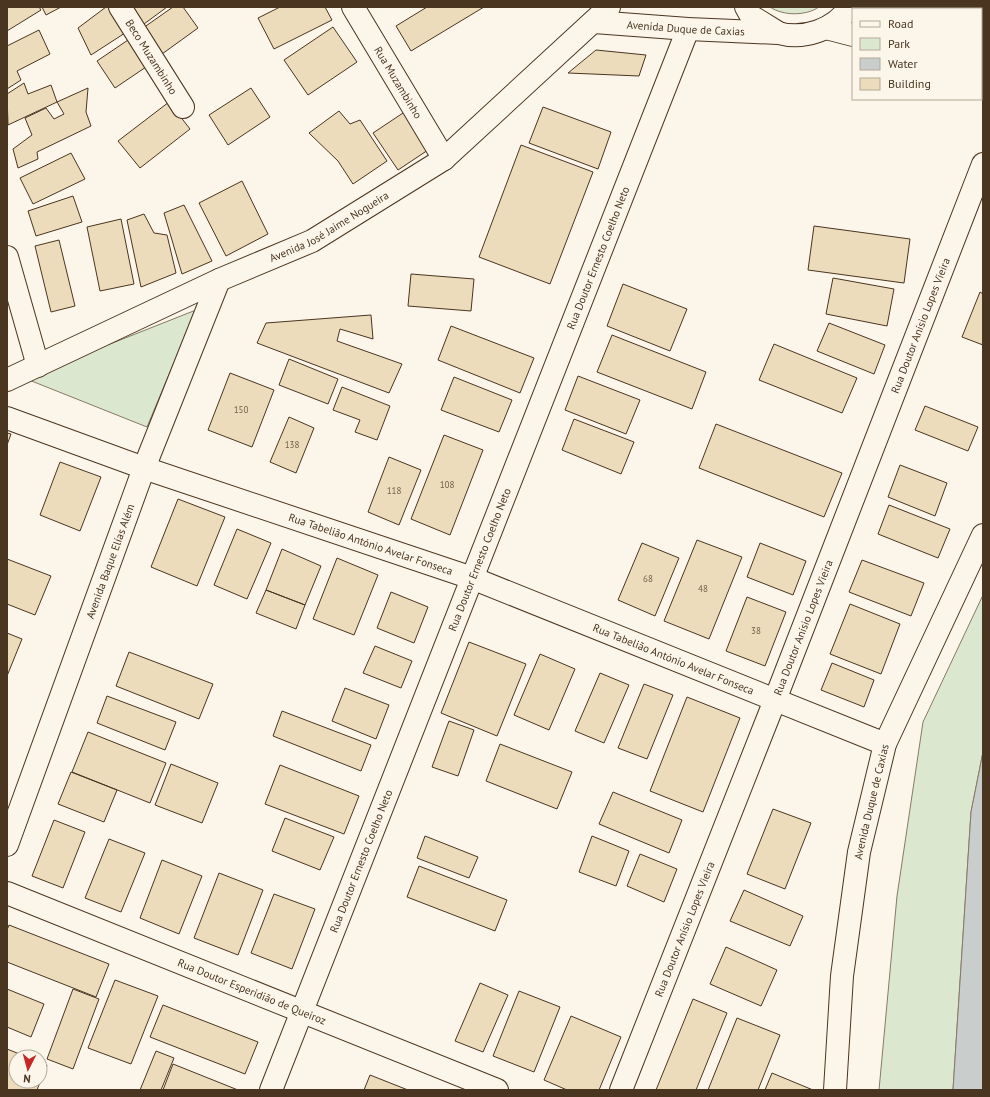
<svg xmlns="http://www.w3.org/2000/svg" width="990" height="1097" viewBox="0 0 990 1097" font-family="'PT Sans',sans-serif">
<rect width="100%" height="100%" fill="#fbf6e9"/>
<path fill="#dce7d0" stroke="#887966" d="M770 7H819C806 16 783 16 770 7Z
M196 310 147 427 24 378Z
M983 595V752L971 812 953 1090H879L897 896 923 722Z"/>
<path fill="#c9cecd" stroke="#887966" d="M983 752V1090H953L971 812Z"/>
<path fill="#ecdcbc" stroke="#4a3520" d="M7 7H39L41 10 7 31Z
M42 7H61L46 15Z
M106 7H109L125 33 91 55 78 28Z
M131 7H167L144 24Z
M173 7H183L198 28 162 54 143 28Z
M280 7H325L332 20 274 49 258 18Z
M427 7H484L411 51 396 26Z
M333 27 357 62 308 95 284 60Z
M39 30 50 54 17 71 21 80 7 89V46Z
M128 40 146 67 115 88 97 61Z
M596 50 646 55 639 76 568 73Z
M24 83 28 94 51 85 57 102 8 125 7 94Z
M88 88 86 112 91 126 37 152 38 159 18 168 13 149 32 135 25 118 46 108 54 119 64 114 57 102Z
M251 88 270 117 228 145 209 115Z
M169 102 190 129 140 168 118 141Z
M543 107 611 132 598 169 529 143Z
M409 109 434 146 398 170 373 133Z
M339 111 350 124 360 120 387 161 353 184 338 161 309 133Z
M521 145 593 172 550 284 479 257Z
M71 153 85 179 33 204 20 178Z
M242 181 268 234 226 256 199 203Z
M73 196 82 222 36 236 28 211Z
M184 205 212 261 182 274 164 213Z
M144 214 154 233 167 235 176 273 141 287 127 220Z
M121 219 134 284 100 291 87 227Z
M814 226 910 239 904 283 808 270Z
M59 240 75 306 51 312 35 246Z
M411 274 474 279 471 311 408 306Z
M833 278 894 289 887 326 826 314Z
M623 284 687 309 670 351 607 326Z
M980 292 983 294V345L962 337Z
M371 315 373 339 340 329 337 341 402 364 389 393 257 343 266 323Z
M829 323 885 345 874 374 817 351Z
M451 326 534 358 520 393 438 360Z
M612 335 706 372 692 409 597 372Z
M774 344 857 378 842 413 759 380Z
M289 359 338 379 328 404 279 385Z
M230 373 274 390 252 447 208 430Z
M578 376 640 400 626 434 565 410Z
M454 377 512 400 499 432 441 410Z
M342 387 390 406 377 440 355 432 360 420 333 410Z
M925 406 978 427 968 451 915 430Z
M289 417 314 428 296 473 270 462Z
M574 419 634 442 621 474 562 450Z
M716 424 842 473 824 517 699 468Z
M7 433 11 434 7 445Z
M444 435 483 450 450 535 411 519Z
M389 457 421 470 399 525 368 512Z
M60 462 101 477 80 531 40 515Z
M900 465 947 483 935 516 888 497Z
M178 499 225 517 197 586 151 567Z
M889 505 950 529 938 558 878 534Z
M237 529 271 543 247 599 214 585Z
M697 540 742 557 709 639 664 621Z
M642 543 679 558 655 616 618 600Z
M760 543 806 561 793 595 747 577Z
M282 549 321 566 305 605 266 590Z
M337 558 378 575 354 635 313 619Z
M7 559 51 576 35 615 7 604Z
M862 560 924 583 911 616 849 592Z
M266 590 305 605 296 629 256 613Z
M391 592 428 607 414 643 377 628Z
M747 597 786 612 765 666 726 651Z
M850 604 900 624 881 674 830 654Z
M7 633 22 639 7 676Z
M469 642 526 664 497 736 441 713Z
M375 646 412 661 401 688 363 673Z
M129 652 213 684 199 719 116 686Z
M540 654 575 669 549 730 514 715Z
M832 663 874 680 864 707 821 690Z
M600 673 629 685 604 743 575 731Z
M644 684 673 695 647 759 618 748Z
M345 688 389 705 376 739 332 721Z
M107 696 176 722 165 750 97 723Z
M687 697 740 718 703 812 650 791Z
M282 711 371 745 361 771 273 736Z
M449 721 474 730 458 776 432 767Z
M88 732 166 763 150 803 72 772Z
M500 744 572 772 557 809 486 781Z
M171 764 218 783 202 823 155 805Z
M280 765 359 796 344 834 265 804Z
M71 772 117 790 104 822 58 804Z
M613 792 682 820 669 853 599 824Z
M773 809 811 823 785 889 747 874Z
M285 818 334 837 320 870 272 851Z
M54 820 85 832 63 888 32 876Z
M425 836 478 857 469 878 417 858Z
M592 836 629 851 616 886 579 872Z
M109 839 145 853 121 912 85 898Z
M640 854 677 869 664 902 627 886Z
M162 860 202 876 179 934 140 918Z
M419 866 507 900 495 931 407 897Z
M219 873 263 890 238 955 194 938Z
M744 890 803 916 790 946 730 921Z
M274 894 315 909 292 969 251 953Z
M9 925 109 964 96 997 7 962V930Z
M726 947 777 970 761 1006 710 984Z
M115 980 158 996 131 1064 88 1048Z
M480 983 508 995 483 1052 455 1041Z
M7 989 44 1004 31 1037 7 1027Z
M73 989 99 999 73 1069 47 1059Z
M519 991 560 1007 534 1072 493 1056Z
M693 999 727 1013 696 1090H656Z
M163 1005 258 1042 245 1074 150 1037Z
M571 1016 621 1037 599 1090H567L544 1080Z
M737 1018 780 1035 758 1090H708Z
M7 1049 27 1057H16V1081H40V1062L47 1065 37 1090H7Z
M156 1051 174 1058 161 1090H140Z
M173 1064 238 1090H163Z
M772 1073 813 1090H765Z
M370 1075 408 1090H364Z"/>
<g fill="none" stroke-linecap="round" stroke-linejoin="round">
<g stroke="#4a3520" stroke-width="24">
<g id="street">
<path id="s1" d="M120 7 183 107"/>
<path id="s2" d="M353 7 444 159"/>
<path d="M7 257 38 366"/>
<path id="s3" d="M7 418 144 468 472 578 885 744"/>
<path id="s4" d="M7 845 144 468 219 280"/>
<path id="s5" d="M7 893 497 1090"/>
<path id="s6" d="M271 1090 688 29"/>
<path id="s7" d="M621 1090 775 700 983 164"/>
</g>
</g>
<g stroke="#4a3520" stroke-width="24">
<g id="secondary">
<path d="M951 7 954 9"/>
<path d="M981 26 983 27"/>
<path d="M826 28 853 35"/>
<path d="M981 63 983 64"/>
<path id="s8" d="M835 1090 842 976 859 852 885 744 983 535"/>
</g>
</g>
<g stroke="#4a3520" stroke-width="24">
<g id="primary">
<path d="M746 7 751 16 777 32"/>
<path id="s9" d="M594 22 688 29 778 33C804 40 834 30 850 7"/>
<path id="s10" d="M7 380 219 280 312 241 444 159 609 7"/>
</g>
</g>
<use href="#street" stroke="#fbf6e9" stroke-width="22"/>
<use href="#secondary" stroke="#fbf6e9" stroke-width="22"/>
<use href="#primary" stroke="#fbf6e9" stroke-width="22"/>
</g>
<g text-anchor="middle" stroke-width="3" stroke-linejoin="round" paint-order="stroke">
<g font-size="9" fill="#725f47">
<text x="241" y="413">150</text>
<text x="292" y="448">138</text>
<text x="447" y="488">108</text>
<text x="394" y="494">118</text>
<text x="648" y="582">68</text>
<text x="703" y="592">48</text>
<text x="756" y="634">38</text>
</g>
<g font-size="11" fill="#4a3520" stroke="#fbf6e9">
<text dy="4" stroke="none"><textPath href="#s9" startOffset="92">Avenida Duque de Caxias</textPath></text>
<text dy="4" stroke="none"><textPath href="#s1" startOffset="59">Beco Muzambinho</textPath></text>
<text dy="4" stroke="none"><textPath href="#s2" startOffset="88">Rua Muzambinho</textPath></text>
<text dy="4" stroke="none"><textPath href="#s10" startOffset="357">Avenida José Jaime Nogueira</textPath></text>
<text dy="4" stroke="none"><textPath href="#s6" startOffset="894">Rua Doutor Ernesto Coelho Neto</textPath></text>
<text dy="4" stroke="none"><textPath href="#s7" startOffset="821">Rua Doutor Anísio Lopes Vieira</textPath></text>
<text dy="4" stroke="none"><textPath href="#s3" startOffset="385">Rua Tabelião António Avelar Fonseca</textPath></text>
<text dy="4" stroke="none"><textPath href="#s6" startOffset="570">Rua Doutor Ernesto Coelho Neto</textPath></text>
<text dy="4" stroke="none"><textPath href="#s4" startOffset="302">Avenida Baque Elías Além</textPath></text>
<text dy="4" stroke="none"><textPath href="#s7" startOffset="497">Rua Doutor Anísio Lopes Vieira</textPath></text>
<text dy="4" stroke="none"><textPath href="#s3" startOffset="709">Rua Tabelião António Avelar Fonseca</textPath></text>
<text dy="4" stroke="none"><textPath href="#s8" startOffset="291">Avenida Duque de Caxias</textPath></text>
<text dy="4" stroke="none"><textPath href="#s6" startOffset="246">Rua Doutor Ernesto Coelho Neto</textPath></text>
<text dy="4" stroke="none"><textPath href="#s7" startOffset="173">Rua Doutor Anísio Lopes Vieira</textPath></text>
<text dy="4" stroke="none"><textPath href="#s5" startOffset="264">Rua Doutor Esperidião de Queiroz</textPath></text>
</g>
</g>
<rect width="990" height="1097" fill="none" stroke="#4a3520" stroke-width="16"/>
<rect x="852" y="8" width="130" height="92" fill="#fbf6e9" stroke="#b4a999"/>
<rect x="860" y="21" width="20" height="6" fill="#fbf6e9" stroke="#b4a999"/>
<text x="888" y="28" font-size="12" fill="#4a3520">Road</text>
<rect x="860" y="38" width="20" height="12" fill="#dce7d0" stroke="#b4a999"/>
<text x="888" y="48" font-size="12" fill="#4a3520">Park</text>
<rect x="860" y="58" width="20" height="12" fill="#c9cecd" stroke="#b4a999"/>
<text x="888" y="68" font-size="12" fill="#4a3520">Water</text>
<rect x="860" y="78" width="20" height="12" fill="#ecdcbc" stroke="#b4a999"/>
<text x="888" y="88" font-size="12" fill="#4a3520">Building</text>
<g transform="translate(28 1069) rotate(186)"><circle r="19" fill="#fbf6e9" stroke="#b4a999"/>
<path d="M0-3L7 15L0 10L-7 15Z" fill="#c62828"/>
<text y="-6" font-size="11" font-weight="bold" text-anchor="middle" fill="#4a3520">N</text>
</g>
</svg>
